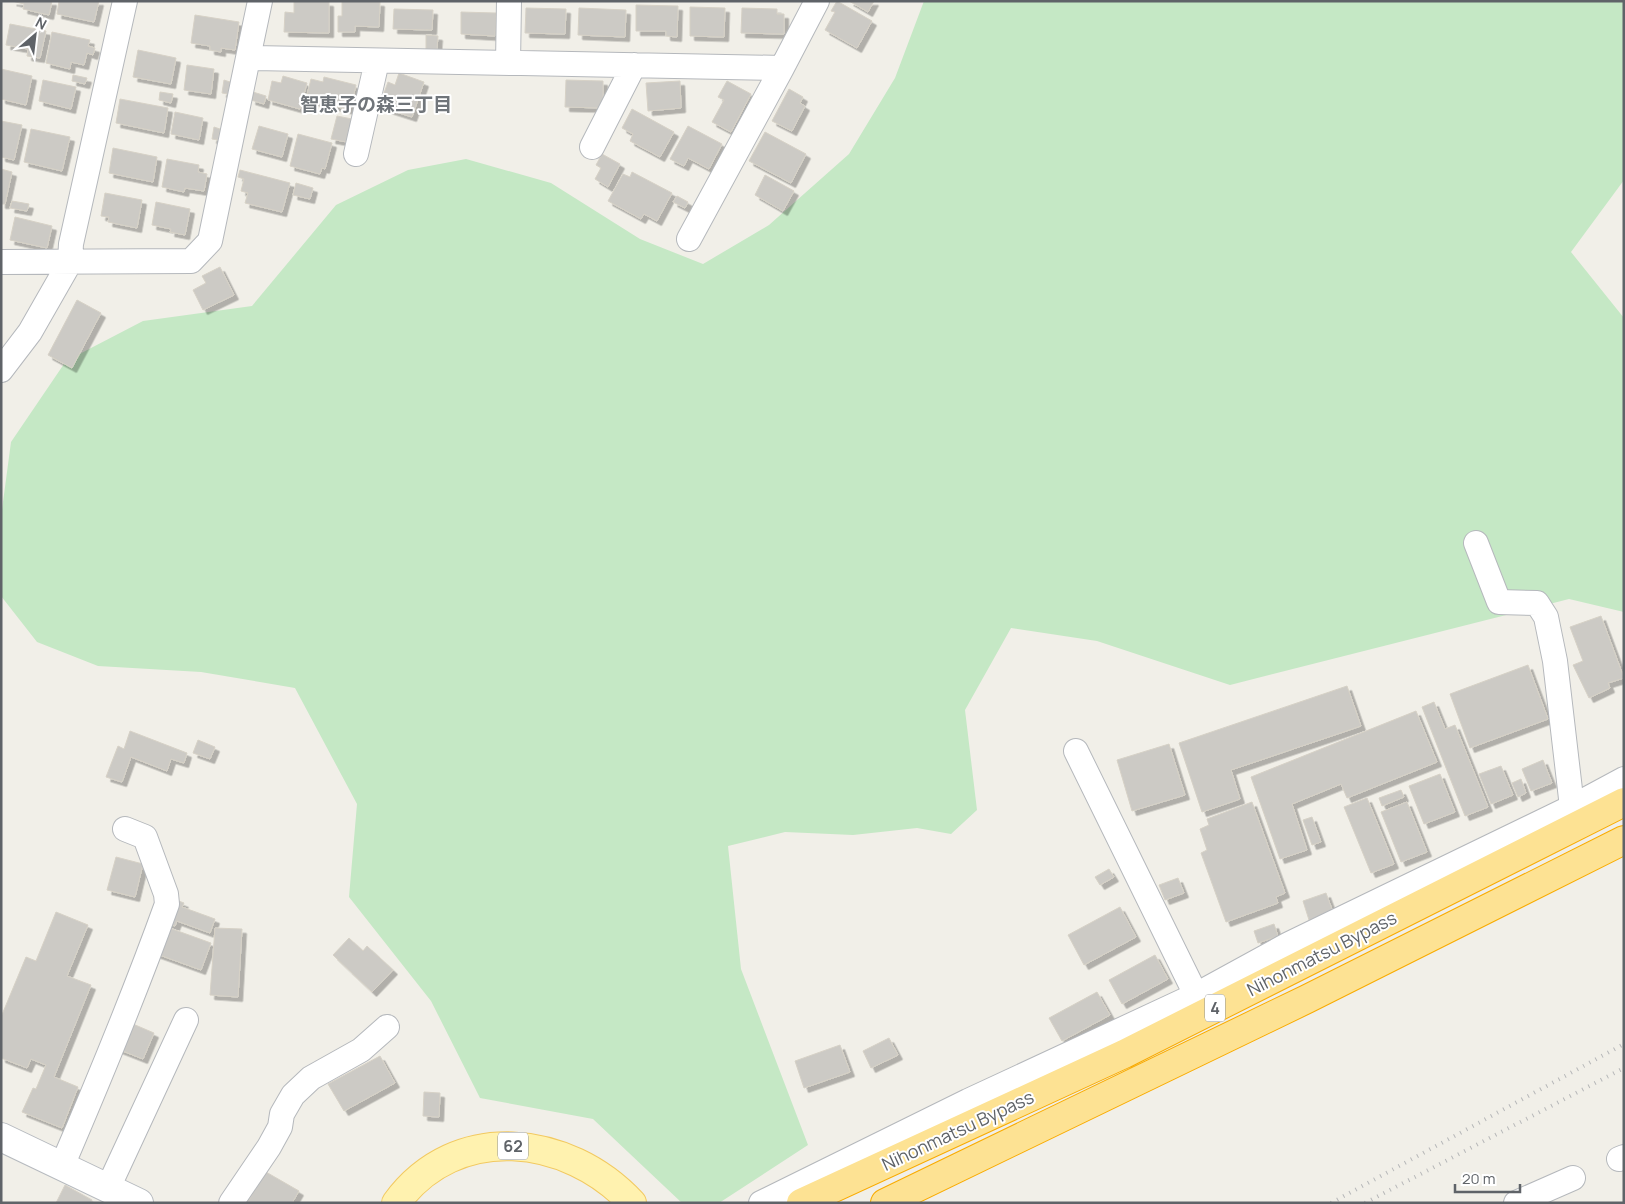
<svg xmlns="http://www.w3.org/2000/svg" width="1625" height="1204" viewBox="0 0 1625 1204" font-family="Manrope,'Noto Sans JP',sans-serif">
<defs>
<filter id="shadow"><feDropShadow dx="4.5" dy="4.5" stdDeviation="0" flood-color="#0004"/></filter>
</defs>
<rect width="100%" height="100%" fill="#f1efe8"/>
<path fill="#c5e8c5" d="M924 1H1624V180L1571 252 1624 318V612L1569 599 1230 685 1097 641 1011 628 965 710 977 810 951 834 917 828 853 835 785 832 728 846 741 969 808 1145 719 1203H682L593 1119 480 1098 431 1001 349 897 357 804 295 688 201 672 98 666 37 642 1 596V517L11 442 66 361 143 321 252 306 336 205 408 170 466 159 551 183 640 239 703 264 769 225 849 154 895 78Z"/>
<path fill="#cccac5" stroke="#d6d1c6" filter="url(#shadow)" d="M12 1H52L49 15 23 9 24 4Z
M59 1H99L94 22 57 14Z
M294 1 329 2V33L284 32 285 12 294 13Z
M342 1 380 2 379 27 355 26V32H338V16H342Z
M837 1 872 21 857 48 825 30 835 12 831 11Z
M849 1H874L868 12Z
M636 5 678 6 677 37 666 36V31H636Z
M690 7 725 8 724 37 690 36Z
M526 8 566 9 565 34 525 33Z
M579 8 626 10 625 37 578 35Z
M742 8 777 9V14H784V34L741 33Z
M394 9 433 10 432 30 393 29Z
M461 12 496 13 495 36 461 34Z
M195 15 239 22 235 50 221 48V52L210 50V46L191 43Z
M10 24 46 31 40 58 27 56 28 49 6 45Z
M52 32 90 40 88 46 95 48 93 55 87 53 84 65 71 62 70 69 46 63Z
M426 35 438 36 437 49H426Z
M138 50 176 58 171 84 133 77Z
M187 65 214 69 211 94 184 90Z
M1 69 32 76 26 105 1 99Z
M399 73 424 82 412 117 387 109 392 96 384 93 388 82 395 85Z
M73 75 87 78 85 84 72 81Z
M283 76 307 83 300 109 268 100 272 81 281 83Z
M324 77 356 85 350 110 306 99 311 79 323 82Z
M43 80 76 87 71 109 39 101Z
M224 80 230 82 228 94 222 93Z
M566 80 603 81V108L565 107Z
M680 81 681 108 648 111 646 83Z
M727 81 751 94 731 132 712 122 724 100 718 97Z
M789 89 803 97 800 103 805 106 792 131 772 121Z
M160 92 173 94 171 103 159 100Z
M253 92 266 96 264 104 251 100Z
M120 99 168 108 164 133 116 123Z
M632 109 674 132 660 157 630 141 633 134 622 128Z
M175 112 203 118 199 140 171 134Z
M337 116 352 119 347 142 331 139Z
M1 121 22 125 14 160 1 157Z
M259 126 288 134 282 157 252 149Z
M688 126 722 144 709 169 688 158 684 166 670 159Z
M214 127 220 129 218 140 212 139Z
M31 129 70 137 62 171 24 162Z
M765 132 806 154 791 183 749 161Z
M298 134 332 143 325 169 322 168 320 174 290 166Z
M113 148 157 157 153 182 109 173Z
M602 154 620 164 608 187 595 179 601 168 596 165Z
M167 159 199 165 198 172 207 174 204 191 185 188 184 192 162 187Z
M1 169 12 172 5 204H1Z
M240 170 290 183 282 212 245 203 248 193 241 191 244 179 238 177Z
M632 172 672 193 657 221 644 214 641 219 608 201 623 174 630 177Z
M765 175 794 191 783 211 755 195Z
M296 183 313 188 310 199 293 195Z
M105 193 142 200 137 228 108 222 109 217 101 216Z
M677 196 688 202 685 208 673 202Z
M12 201 29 204 27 211 10 208Z
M156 202 190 209 185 235 170 232 171 229 152 225Z
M15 217 52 226 47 248 10 240Z
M220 267 234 295 203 310 193 290 206 283 202 276Z
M77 300 101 313 72 368 48 355Z
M1601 616 1624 678 1608 683 1610 688 1589 698 1573 665 1583 661 1570 627Z
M1528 665 1548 719 1470 748 1450 694Z
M1347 686 1361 726 1231 770 1240 799 1202 812 1179 743Z
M1434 702 1445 729 1455 725 1488 807 1465 816 1422 707Z
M1416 711 1437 762 1347 798 1341 784 1292 804 1307 850 1280 859 1251 777Z
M130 731 187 753 184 763 171 759 167 771 131 757 122 782 106 777 118 746 124 749Z
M198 740 215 747 210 759 193 753Z
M1169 744 1185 795 1132 811 1117 760Z
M1543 760 1552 783 1531 791 1522 769Z
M1501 766 1513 795 1491 804 1479 774Z
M1440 774 1455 812 1424 824 1409 786Z
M1521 779 1526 793 1518 797 1512 783Z
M1401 790 1404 797 1382 806 1379 798Z
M1367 798 1394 864 1371 873 1344 807Z
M1252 802 1285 893 1276 897 1278 903 1226 922 1201 853 1207 850 1200 829 1209 825 1207 819Z
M1407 802 1427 852 1401 862 1381 812Z
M1312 817 1321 842 1312 845 1303 820Z
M116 857 143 864 135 897 107 890Z
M1109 869 1114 877 1100 885 1095 877Z
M1178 878 1184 893 1165 900 1159 885Z
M1326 893 1333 912 1309 920 1303 901Z
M171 898 184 903 182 907 215 919 210 933 177 921 175 926 162 922Z
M1120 907 1136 937 1084 965 1068 935Z
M56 912 88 925 67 976 91 985 54 1077 78 1087 62 1128 22 1112 33 1088 36 1089 46 1065 31 1059 27 1068 1 1058V1017L26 957 36 961Z
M1274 924 1278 936 1258 943 1254 931Z
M164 926 211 943 201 970 154 953Z
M215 928 242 929 238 997 210 995Z
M349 938 363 951 367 946 393 970 372 992 333 955Z
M1155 955 1168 979 1122 1004 1109 980Z
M1097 992 1110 1015 1062 1041 1049 1018Z
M126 1021 154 1033 143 1059 115 1048Z
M889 1038 898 1055 871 1068 863 1051Z
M840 1045 850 1072 804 1088 795 1061Z
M380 1056 395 1083 344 1111 328 1084Z
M424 1092 440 1093 439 1117 423 1116Z
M266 1172 299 1191 292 1203H247Z
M65 1185 92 1200 91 1203H56Z"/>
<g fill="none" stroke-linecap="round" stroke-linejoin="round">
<g stroke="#b5b8bc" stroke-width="26">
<path id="street" d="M248 58 260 1
M508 63 509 1
M592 147 634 65
M356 154 377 61
M689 239 782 68
M1 262 191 261 210 241 248 58 782 68 817 1
M1 370 30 332 70 262 71 244 125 1
M1476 543 1499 602 1537 603 1546 617 1555 661 1572 807
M1076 751 1196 995
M1619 1159 1624 1157
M62 1166C99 1080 135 993 167 904L166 894 145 837 125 829
M108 1188 186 1020
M231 1203 269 1147 280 1127 282 1114 293 1095 311 1078 361 1050 387 1027
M761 1203 968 1101 1196 995 1289 944 1572 807 1624 779
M1516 1203 1573 1178"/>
</g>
<g stroke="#b6babf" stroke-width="30">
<path id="secondary" d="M1 1137 139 1203"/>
</g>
<g stroke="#f2c960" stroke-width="30">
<path id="primary" d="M396 1203C456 1121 568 1134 632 1203"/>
</g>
<g stroke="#f9ab00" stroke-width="30">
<path id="highway" d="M801 1203 1124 1054 1624 802
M885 1203 1307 999 1624 840"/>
</g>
<use href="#street" stroke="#fff" stroke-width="24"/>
<use href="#secondary" stroke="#fff" stroke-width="28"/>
<use href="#primary" stroke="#fff2af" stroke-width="28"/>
<use href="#highway" stroke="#fde293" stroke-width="28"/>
<path stroke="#b6b7b8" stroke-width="4" stroke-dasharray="1 6" stroke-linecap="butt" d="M1331 1203 1624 1044
M1365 1203 1624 1068"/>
</g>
<g text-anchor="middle" stroke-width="4" stroke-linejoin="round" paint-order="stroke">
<g fill="#fff" stroke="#8f9295" stroke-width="1">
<rect x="1205" y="994.5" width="20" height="27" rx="4"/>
<rect x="498" y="1132.5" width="30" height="27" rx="4"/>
</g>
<g font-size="16" font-weight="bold" fill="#5f6368">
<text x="1215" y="1014">4</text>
<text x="513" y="1152">62</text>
</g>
<g font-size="18" fill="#5f6368" stroke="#fff">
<text transform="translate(1322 954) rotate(-27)" y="6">Nihonmatsu Bypass</text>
<text transform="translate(958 1131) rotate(-25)" y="6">Nihonmatsu Bypass</text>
</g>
<g font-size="19" font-weight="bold" fill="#70757a" stroke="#fff">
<text x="376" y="111">智恵子の森三丁目</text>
</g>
</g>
<rect width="1625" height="1204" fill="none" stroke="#5f6368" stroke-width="5"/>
<g transform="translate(35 35) rotate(28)" stroke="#ffffff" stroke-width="4" paint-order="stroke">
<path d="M0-4L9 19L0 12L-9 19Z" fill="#5f6368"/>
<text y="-8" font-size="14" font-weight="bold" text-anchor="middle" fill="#5f6368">N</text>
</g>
<path d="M1455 1184v8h65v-8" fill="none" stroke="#5f6368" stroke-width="2.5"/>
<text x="1462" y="1184" font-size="15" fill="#5f6368" stroke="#ffffff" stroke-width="4" paint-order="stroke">20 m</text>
</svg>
